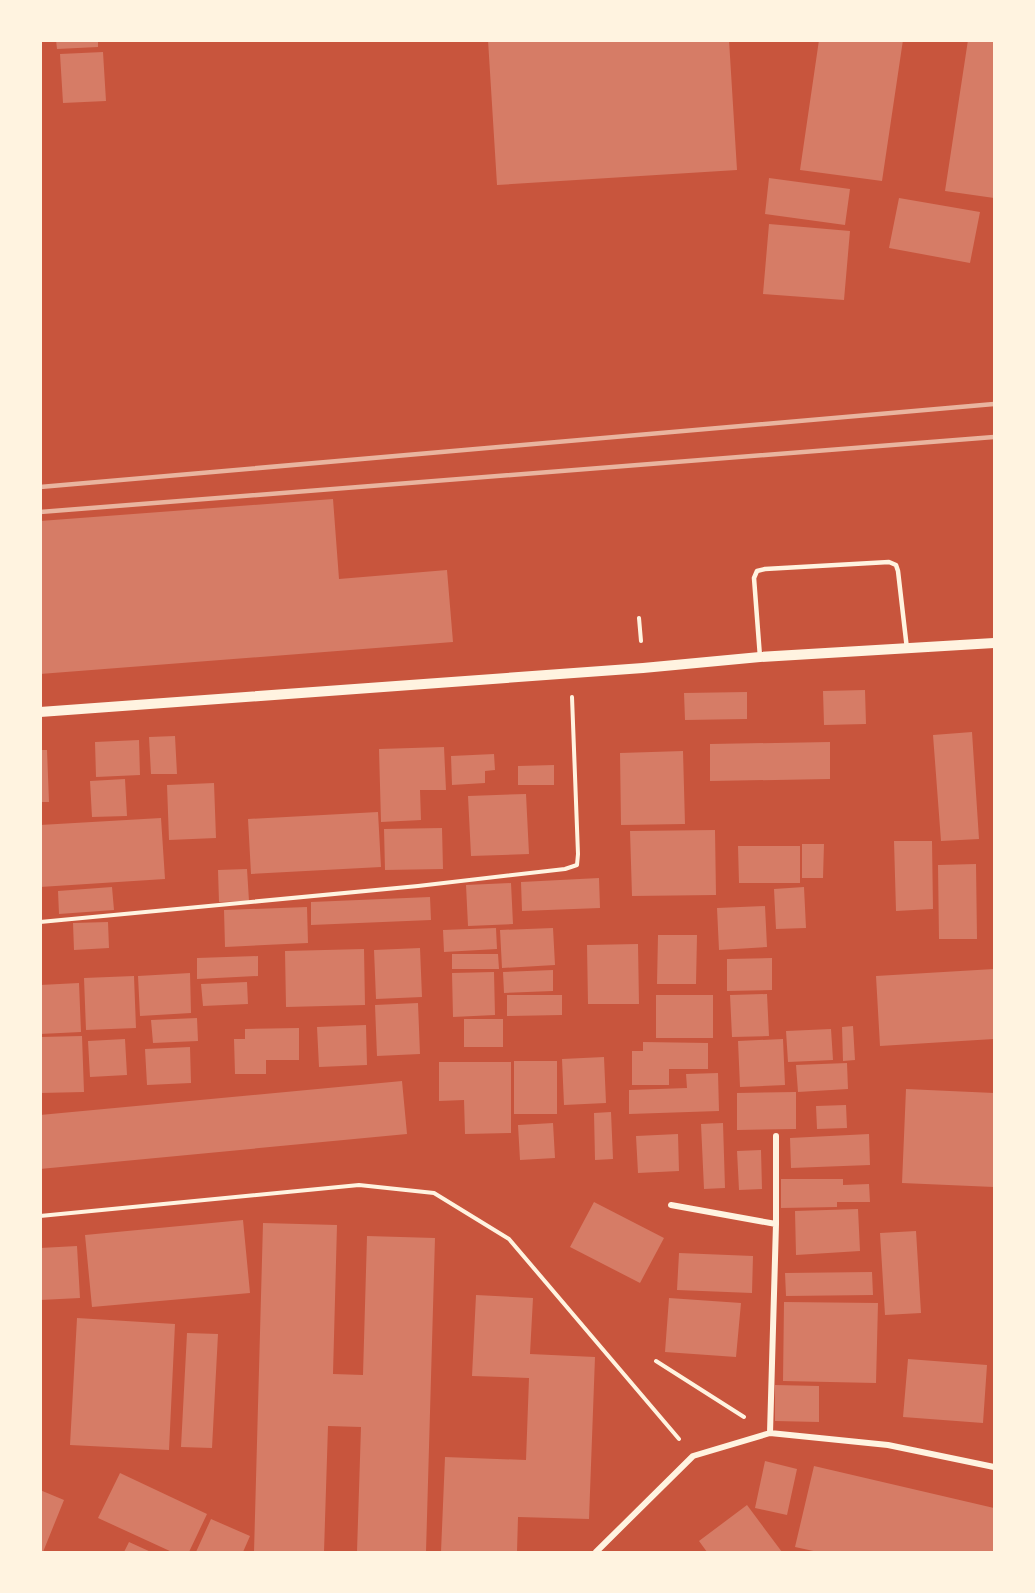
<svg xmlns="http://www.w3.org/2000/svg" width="1035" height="1593" viewBox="0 0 1035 1593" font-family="'PT Sans',sans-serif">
<rect width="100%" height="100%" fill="#c8553d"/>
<path fill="#d67c66" d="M56 40H98V47L57 49Z
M488 40H729L737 170 497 185Z
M819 40H903L882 181 800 170Z
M968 40H994V198L945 191Z
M103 52 106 101 63 103 60 54Z
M769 178 850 189 845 225 765 214Z
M899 198 980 212 970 263 889 248Z
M769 224 850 231 844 300 763 294Z
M333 499 339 579 447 570 453 642 40 674V521Z
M865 690 866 724 824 725 823 691Z
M747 692V719L685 720 684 693Z
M972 732 979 839 941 841 933 735Z
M175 736 177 774H151L149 737Z
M139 740 140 775 96 777 95 742Z
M830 742V779L710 781V744Z
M444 747 446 790H420L421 820 381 822 379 749Z
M40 750H47L49 802H40Z
M683 751 685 824 621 825 620 753Z
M494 754 495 770 485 771V783L452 785 451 756Z
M554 765V785H518V766Z
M125 779 127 816 92 817 90 781Z
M214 783 216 838 169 840 167 785Z
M526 794 529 854 471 856 468 796Z
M378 812 381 867 251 874 248 819Z
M161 818 165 879 40 887V825Z
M442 828 443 869 385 870 384 829Z
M715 830 716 895 632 896 630 831Z
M894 841H932L933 909 896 911Z
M802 844H824L823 878H802Z
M738 846H800V883H739Z
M976 864 977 939H939L938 865Z
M247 869 249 901 219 902 218 870Z
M599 878 600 908 522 911 521 882Z
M511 883 513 924 468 926 466 885Z
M112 887 114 910 59 914 58 891Z
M804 887 806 928 776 929 774 889Z
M430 897 431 920 311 925V902Z
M765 906 767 947 719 950 717 908Z
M307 907 308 943 225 947 224 910Z
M108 922 109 948 74 950 73 923Z
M496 928 497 949 444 952 443 930Z
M553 928 555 965 502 968 500 930Z
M658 935H697L696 984H657Z
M638 944 639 1004H588L587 945Z
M420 948 422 997 376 999 374 950Z
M364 949 365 1005 286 1007 285 951Z
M452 954H498L499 969H452Z
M258 956V976L197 979V958Z
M772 958V990L727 991V959Z
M994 969V1039L880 1046 876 976Z
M553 970V991L504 993 503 972Z
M494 972 495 1015 453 1017 452 973Z
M190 973 191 1013 140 1016 138 976Z
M134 976 136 1028 86 1030 84 978Z
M247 982 248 1004 203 1006 201 984Z
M79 983 81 1032 40 1034V985Z
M767 994 769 1036 732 1037 730 995Z
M507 995H562V1015L507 1016Z
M656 995H713V1038H656Z
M418 1003 420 1054 377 1056 375 1005Z
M197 1018 198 1041 153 1043 151 1020Z
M464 1019H503V1047H464Z
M366 1025 367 1065 319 1067 317 1027Z
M853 1026 855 1060 843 1061 842 1027Z
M299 1028V1060H266V1074H235L234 1039H245V1029Z
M831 1029 833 1060 788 1062 786 1031Z
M82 1036 84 1092 40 1093V1037Z
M125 1039 127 1075 90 1077 88 1041Z
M783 1039 785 1085 740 1087 738 1041Z
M643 1042 708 1043V1069H669V1085H632V1051H643Z
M190 1047 191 1083 147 1085 145 1049Z
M604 1057 606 1103 564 1105 562 1059Z
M514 1061H557V1114H514Z
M439 1062H511V1133L465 1134 464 1100 439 1101Z
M847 1063 848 1089 798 1092 796 1065Z
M718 1073 719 1111 629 1114V1090L687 1088 686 1074Z
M402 1081 407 1134 40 1169V1115Z
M906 1089 994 1093V1187L902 1183Z
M796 1092V1129L737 1130V1093Z
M846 1105 847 1128 817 1129 816 1106Z
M611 1112 613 1159 595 1160 594 1113Z
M553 1123 555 1158 520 1160 518 1125Z
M723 1123 725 1188 704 1189 701 1124Z
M678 1134 679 1171 638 1173 636 1136Z
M869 1134 870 1165 791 1168 790 1138Z
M761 1150 762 1189 739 1190 737 1151Z
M781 1179H843V1185L869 1184 870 1202H837V1207L781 1208Z
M594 1202 664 1238 640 1283 570 1247Z
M858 1209 860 1251 796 1255 795 1211Z
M243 1220 250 1293 92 1307 85 1235Z
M263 1223 337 1225 333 1374 363 1375 367 1236 435 1238 426 1552H357L361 1427 328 1426 324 1552H254Z
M916 1231 921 1313 885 1315 880 1233Z
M77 1246 80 1298 40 1300V1248Z
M679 1253 753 1256 752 1293 677 1290Z
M872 1272 873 1295 786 1296 785 1273Z
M476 1295 533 1298 530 1354 595 1357 589 1519 518 1517 517 1552H441L445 1457 526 1460 529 1378 472 1376Z
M669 1298 741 1303 736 1357 665 1352Z
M784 1302 878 1303 876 1383 783 1381Z
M77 1318 175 1324 169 1450 70 1445Z
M187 1333 218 1334 212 1448 181 1447Z
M908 1359 987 1365 983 1423 903 1417Z
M775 1385 819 1386V1422L775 1421Z
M765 1461 797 1469 787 1515 755 1508Z
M814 1466 994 1508V1552H818L795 1547Z
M120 1473 207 1514 189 1552H172L98 1518Z
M40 1490 64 1500 43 1552H40Z
M747 1505 782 1552H707L699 1541Z
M211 1519 250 1536 243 1552H196Z
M129 1542 151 1552H124Z"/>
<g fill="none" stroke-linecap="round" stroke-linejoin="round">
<path stroke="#fff3e0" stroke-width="4" d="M639 618 641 641
M40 922 418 886 565 869 577 865 578 854 572 697
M40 1216 359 1185 434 1193 509 1239 679 1439
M656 1361 744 1417"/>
<path stroke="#fff3e0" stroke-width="4.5" d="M760 657 754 578 757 571 765 569 889 562 896 565 898 571 907 649"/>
<path stroke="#fff3e0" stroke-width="6" d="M671 1205 776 1224 770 1433
M776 1224V1136
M596 1552 693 1456 770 1433 888 1445 994 1467"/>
<path stroke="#fff3e0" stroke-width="10" d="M40 712 643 668 760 657 994 643"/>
<path stroke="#e9b49f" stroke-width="4.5" d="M40 487 994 404
M40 512 994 437"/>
</g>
<rect width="1035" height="1593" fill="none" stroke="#fff3e0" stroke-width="84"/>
</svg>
